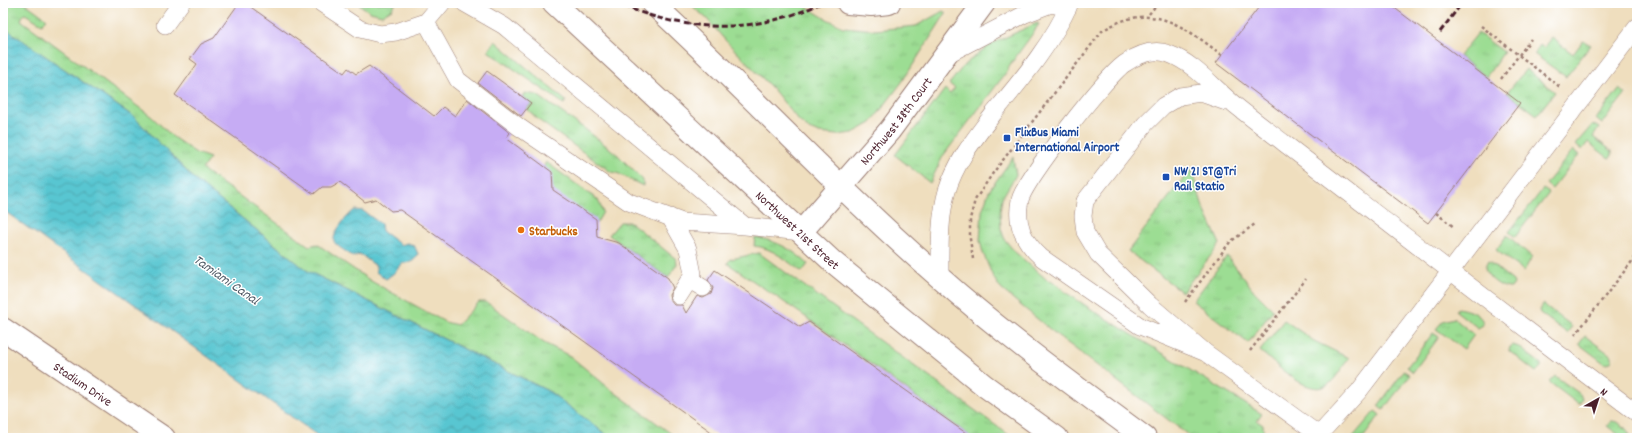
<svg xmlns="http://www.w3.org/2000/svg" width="1640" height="441" viewBox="0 0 1640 441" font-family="Dekko,sans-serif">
<defs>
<pattern id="grass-tufts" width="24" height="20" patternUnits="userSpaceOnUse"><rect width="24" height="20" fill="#9cdd93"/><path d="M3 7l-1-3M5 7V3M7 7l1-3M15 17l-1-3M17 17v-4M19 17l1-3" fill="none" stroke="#88bd7f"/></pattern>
<pattern id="water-waves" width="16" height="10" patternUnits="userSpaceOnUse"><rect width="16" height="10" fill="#59c6d1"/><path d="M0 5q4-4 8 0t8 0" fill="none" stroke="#4ca0aa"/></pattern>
</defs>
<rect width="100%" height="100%" fill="#fff"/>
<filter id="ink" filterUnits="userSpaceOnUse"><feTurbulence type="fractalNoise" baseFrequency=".025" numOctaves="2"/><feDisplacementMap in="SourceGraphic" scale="8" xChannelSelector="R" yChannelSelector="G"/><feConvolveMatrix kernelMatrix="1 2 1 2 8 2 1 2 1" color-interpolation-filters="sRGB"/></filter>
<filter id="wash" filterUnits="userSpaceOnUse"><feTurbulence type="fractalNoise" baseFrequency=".012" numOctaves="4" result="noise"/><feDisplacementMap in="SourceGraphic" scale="16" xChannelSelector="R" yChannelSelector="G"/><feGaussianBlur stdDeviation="0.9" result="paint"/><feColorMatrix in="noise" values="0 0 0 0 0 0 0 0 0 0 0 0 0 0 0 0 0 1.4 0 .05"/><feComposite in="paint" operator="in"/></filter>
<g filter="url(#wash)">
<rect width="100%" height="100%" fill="#efdebe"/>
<path fill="url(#grass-tufts)" stroke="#737e5f" d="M3 3H25L47 19 42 24 25 14 23 15 21 20 152 117 173 137 196 153 210 158 202 169 309 246 317 244 371 281 445 322 457 325 479 302H486L544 343 570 356 609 388 677 438H611L550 392 306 270 195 180 134 117 3 27Z
M357 3H396L392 9 382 15 370 12Z
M689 3H800L823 17 843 27 875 30 916 26 943 11 946 13 902 82 871 123 853 133 837 135 819 133 809 129 799 121 773 89 725 40 707 19Z
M1037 23 1039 24 1037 27C1027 43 1014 57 1005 74L943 156 930 183 895 155 945 89 950 94 955 88 949 84 965 64 991 44Z
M1478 33 1504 52 1486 77 1459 56Z
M1552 38 1573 54 1583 41 1591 45 1566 77 1534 54 1540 45 1544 48Z
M495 41 566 101 564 104 488 51Z
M1526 69 1555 92 1537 115 1507 93Z
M1619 89 1625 94 1602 124 1596 119Z
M525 93 537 95 585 129 618 155 643 180V186L617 173 611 172 541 122 527 109 530 105 529 102 522 96Z
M1593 124 1599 128 1593 137 1612 151V156L1609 158 1606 156 1588 142 1582 150 1575 145Z
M1573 150 1579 155 1552 189 1546 184Z
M1013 157 1016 175 1002 198 1000 211 1001 229 1005 240 1015 252 1046 279 1050 281 1051 280 1068 294 1105 318 1262 414 1257 421 1263 425 1264 438H1192L1057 335 1001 289 993 277 983 253 980 241 982 211 989 191Z
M546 162 598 200 603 212 596 224 545 185 552 174 544 166Z
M1191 168 1203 207 1220 244 1182 292 1128 251Z
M1543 189 1549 193 1515 237 1509 232Z
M620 222H628L634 225 676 259 677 264 668 278 609 235Z
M1507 235 1532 257 1524 271 1496 250Z
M755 237C777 241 792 249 808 264L802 272C788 262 772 247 754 246Z
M759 253 1013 438H973L800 313 727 263 731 259Z
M1227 256 1254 291 1273 310 1248 343 1193 301Z
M1488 261 1513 281 1514 284 1511 288C1501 289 1485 276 1485 267Z
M1543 304 1572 326 1567 333 1540 313 1539 310Z
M1458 308C1467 310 1483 313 1483 325L1478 328 1456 311Z
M1454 318 1474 335 1464 349 1436 329 1443 321Z
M1284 320 1314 341 1349 358C1343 366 1337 377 1330 383 1311 401 1275 363 1260 351Z
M1433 333 1439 337 1413 372 1407 367Z
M1585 336 1612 356V361L1607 364 1604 363 1579 344Z
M1513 345 1519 347 1541 364V367L1536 372 1509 351 1510 347Z
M1404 371 1410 375 1383 410 1378 406Z
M1555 376 1580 394 1582 399 1580 403 1578 404 1549 382Z
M1375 411 1380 415 1363 438H1352Z
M1611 421C1620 421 1628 429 1631 438H1623L1607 426Z"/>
<path fill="url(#water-waves)" stroke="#52727e" d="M3 27 134 117 195 180 306 270 550 392 611 438H321L3 210Z
M355 210 363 211 381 224 382 231 401 245 407 243 414 245 418 254C415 261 411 263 403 263L394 273 386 279 376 272V266L360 254 353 257C348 252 339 248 335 243 329 236 349 213 355 210Z"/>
<g id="blocks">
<path fill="#c6acf4" d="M239 3H245L344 73 348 68 356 74 369 66 434 116 443 107 455 116 467 99 510 133 506 138 552 172 553 190 596 219 597 237 619 243 668 278 673 288 669 295 670 300 674 305H682L686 313 697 296 703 298 711 294 713 288 708 280 715 270 800 327 809 322 815 326 973 438H720L400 210 391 211 376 199 365 202 340 182 331 187H322L314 194 175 95 197 64 190 59 201 44 214 38Z
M1262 3H1388L1520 103 1428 223 1216 63Z
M487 71 531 103 521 116 478 83Z"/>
</g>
</g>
<g filter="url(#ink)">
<use href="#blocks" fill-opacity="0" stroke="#9c7e74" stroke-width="1"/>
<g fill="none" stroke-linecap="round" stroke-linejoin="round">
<g stroke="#9c7e74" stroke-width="18">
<path id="service" d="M321 3 360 29 380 34 396 32 426 22 442 3
M464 3 504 26 745 226 801 232
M426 22 458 80 519 127 629 202 682 222 745 226
M165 25 181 3
M948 54 1025 14 1051 4 1068 8
M1226 102 1201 93 1180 96 1163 106 1145 124 1085 201 1083 216 1085 232 1098 254 1150 305 1206 353 1319 435
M670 217 688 249 693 274 679 296
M940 278C940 250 939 218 947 191 956 161 976 137 994 113 1022 79 1052 44 1070 3
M690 280 703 288
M1206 353 1140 326 1042 258C1024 242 1015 225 1020 200 1025 179 1105 78 1124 64 1137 55 1154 48 1169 54 1194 63 1214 88 1235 105 1251 118 1267 130 1284 143 1401 233 1518 324 1637 413
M1316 438 1359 391 1637 27"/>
</g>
<g stroke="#9c7e74" stroke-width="24">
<g id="minor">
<path id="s1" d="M801 232 890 130 984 3"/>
<path id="s2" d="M3 329 164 438"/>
</g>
</g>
<g stroke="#9c7e74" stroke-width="24">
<g id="primary">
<path id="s3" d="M554 3 833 262 985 386 1057 438"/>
<path d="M652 3C750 93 839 190 939 277 1004 335 1075 386 1145 438"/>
</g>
</g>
<g stroke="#9c7e74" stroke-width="24">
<path id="trunk" d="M848 3 871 5 889 3"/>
</g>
<path stroke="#9c7e74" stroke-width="2.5" stroke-dasharray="3 3" stroke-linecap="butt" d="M1149 14 1158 3
M1481 26 1560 87
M1501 79 1531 39
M1436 213 1454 227
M973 259 970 239V219L975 200 993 173 1102 31C1151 0 1182 25 1222 55
M1185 302 1230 242 1255 224
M1575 335 1637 255
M1250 351 1306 279"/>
<use href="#service" stroke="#fff" stroke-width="17"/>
<use href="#minor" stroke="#fff" stroke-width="22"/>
<use href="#primary" stroke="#fff" stroke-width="22"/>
<use href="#trunk" stroke="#fff" stroke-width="22"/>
<path stroke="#4a1f2b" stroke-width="3" stroke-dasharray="6 3" stroke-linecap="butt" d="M615 3C637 11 660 20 683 23 727 31 780 24 821 3
M1440 32 1462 3"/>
</g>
</g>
<g fill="#1a4fb4" stroke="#fff" stroke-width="1.5">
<rect x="1003" y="134" width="8" height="8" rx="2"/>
<rect x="1162" y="173" width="8" height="8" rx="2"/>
</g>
<circle fill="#e8710a" stroke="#fff" stroke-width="1.5" cx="521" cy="230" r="4"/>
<g text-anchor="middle" stroke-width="3" stroke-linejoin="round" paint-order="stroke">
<g font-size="13" fill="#4a1f2b" stroke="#fff">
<text dy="5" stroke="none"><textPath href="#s1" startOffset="146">Northwest 38th Court</textPath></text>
<text dy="5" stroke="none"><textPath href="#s3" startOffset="333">Northwest 21st Street</textPath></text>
<text dy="5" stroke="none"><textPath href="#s2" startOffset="97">Stadium Drive</textPath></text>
</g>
<g font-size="13" font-weight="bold" fill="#164399" stroke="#fff" text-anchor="start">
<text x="1015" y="136">FlixBus Miami<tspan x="1015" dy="15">International Airport</tspan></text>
<text x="1174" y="175">NW 21 ST@Tri<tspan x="1174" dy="15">Rail Statio</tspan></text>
</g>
<g font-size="13" font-weight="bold" fill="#c56008" stroke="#fff" text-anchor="start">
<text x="529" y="235">Starbucks</text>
</g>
<g font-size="14" font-style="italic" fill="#4f5965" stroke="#fff">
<text transform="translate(227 279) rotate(35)" y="5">Tamiami Canal</text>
</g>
</g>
<rect width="1640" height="441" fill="none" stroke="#fff" stroke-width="16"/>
<g transform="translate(1598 399) rotate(39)" stroke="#ffffff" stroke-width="3" paint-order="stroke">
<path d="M0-3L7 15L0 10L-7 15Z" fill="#4a1f2b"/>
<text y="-6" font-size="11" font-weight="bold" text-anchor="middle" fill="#4a1f2b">N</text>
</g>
</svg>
